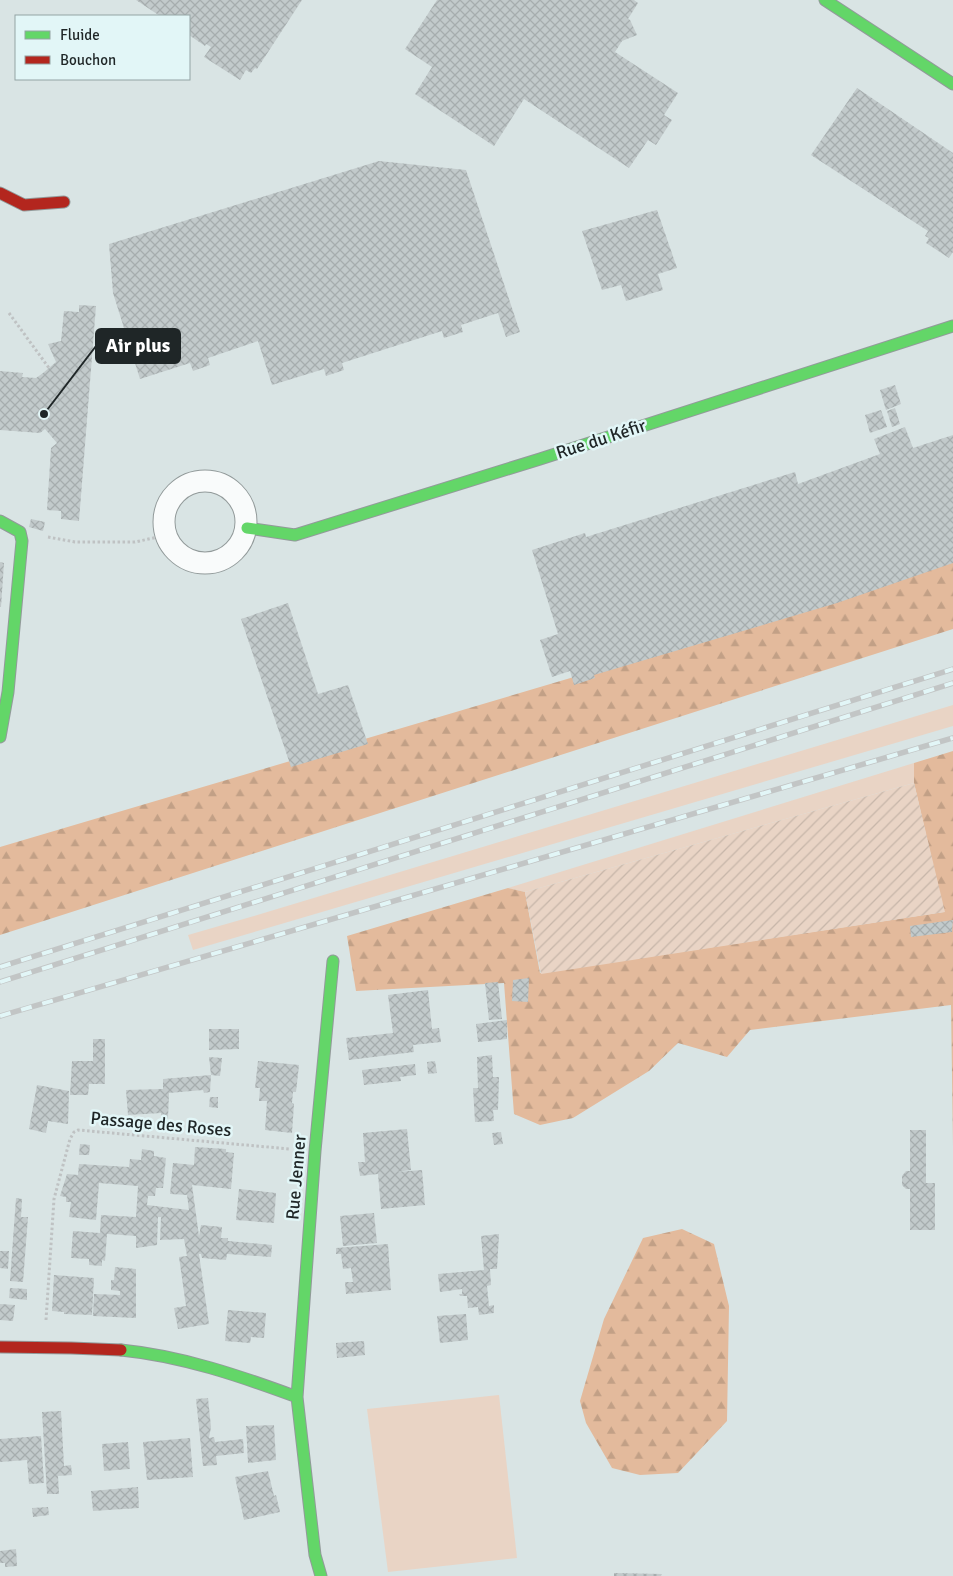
<svg xmlns="http://www.w3.org/2000/svg" width="953" height="1576" viewBox="0 0 953 1576" font-family="Signika,sans-serif">
<defs>
<pattern id="forest-firs" width="22" height="20" patternUnits="userSpaceOnUse" patternTransform="scale(1.25)"><rect width="22" height="20" fill="#e3ba9c"/><path d="M5 1l3.5 6h-7zM16 11l3.5 6h-7z" fill="#c2a086"/></pattern>
<pattern id="garden-furrows" width="10" height="10" patternUnits="userSpaceOnUse" patternTransform="scale(1.25)"><rect width="10" height="10" fill="#e9d4c5"/><path d="M-1 1l2-2M0 10L10 0M9 11l2-2" fill="none" stroke="#c7b6a9"/></pattern>
<pattern id="building-cross-hatch" width="8" height="8" patternUnits="userSpaceOnUse" patternTransform="scale(1.25)"><rect width="8" height="8" fill="#c2cacb"/><path d="M0 0l8 8M0 8l8-8" fill="none" stroke="#a6adae"/></pattern>
</defs>
<rect width="100%" height="100%" fill="#d9e4e4"/>
<path fill="#e9d4c5" d="M953 705V726L193 950 188 935 254 916Z
M914 763V783L525 892 508 888Z
M499 1395 517 1558 388 1572 367 1409Z"/>
<path fill="url(#forest-firs)" d="M953 559V629L0 935V847L854 594Z
M953 751V1146L951 1005 750 1030 727 1057 678 1043 649 1071 573 1118 540 1125 514 1114 504 983 356 991 347 936 508 888 525 892 540 973 944 912 914 783V763Z
M682 1229 714 1244 729 1306 727 1421 678 1473 640 1475 612 1468 586 1423 580 1401 604 1319 643 1238Z"/>
<path fill="url(#garden-furrows)" d="M914 783 945 912 541 974 525 892Z"/>
<path fill="url(#building-cross-hatch)" d="M136 0H302L257 69 255 68 251 73 246 70 240 80 204 57 211 47 206 44 205 46 189 35V16H160Z
M437 0H634L638 3 628 19 630 20 637 35 622 41 615 52 678 93 664 115 672 120 656 145 648 140 629 168 524 99 494 146 415 94 432 67 405 49Z
M857 88 953 153V252L949 258 926 243 929 238 925 236 928 231 811 155Z
M379 161 466 170 520 332 506 337 498 313 461 325 463 332 444 338 442 331 342 363 344 370 326 376 324 369 272 385 258 341 208 358 210 365 193 371 190 363 140 379 113 293 109 244Z
M657 210 677 268 658 274 663 290 626 301 621 285 602 290 582 231Z
M79 305 96 306 79 521 61 519V511L47 510 51 448 57 443 45 429 40 433 0 430V371L23 373 22 377 36 378 43 373 56 362 48 344 61 341 64 311 79 312Z
M895 385 901 404 886 410 880 390Z
M895 408 900 424 892 427 887 411Z
M881 410 887 427 870 433 865 415Z
M905 427 913 448 953 435V563L837 603 594 675 595 678 574 685 570 671 552 677 540 640 558 634 532 550 585 533 586 537 795 472 798 484 880 454 874 439Z
M31 519 45 522 43 531 29 527Z
M0 562 4 563 1 607H0Z
M288 603 318 694 348 685 368 744 291 767 241 619Z
M953 920 952 932 911 937 910 926Z
M529 978 528 1002 512 1001 513 980Z
M498 982 502 1019 489 1020 485 983Z
M428 990 432 1029 439 1028 441 1042 413 1045 414 1052 349 1060 346 1038 393 1033 388 995Z
M507 1020V1039L478 1042 476 1024Z
M209 1029H239V1049L209 1050Z
M93 1039H105V1084H89L88 1095H70L72 1061H93Z
M492 1055 493 1077H499L498 1110H493L494 1121 475 1122 473 1088H478L477 1057Z
M209 1057 222 1058 220 1076 211 1075Z
M258 1061 299 1065 296 1092H293L292 1103 294 1104 292 1133 265 1130 267 1101H259L260 1088H255Z
M435 1061 437 1073 428 1074 427 1062Z
M415 1064 416 1075 400 1077 401 1081 364 1085 362 1070Z
M211 1075 210 1092 204 1093 203 1090 169 1093 168 1119H161V1113L128 1115 126 1090 163 1089V1079Z
M37 1085 69 1091 68 1124 48 1121 46 1133 29 1129Z
M210 1097H218V1108L209 1107Z
M407 1129 411 1170 396 1172 422 1170 425 1205 381 1209 378 1174 360 1176 358 1162H365L363 1133Z
M910 1130H926V1183H935V1230H910V1189H906L902 1185V1176L906 1171H910Z
M501 1132 503 1144 494 1145 492 1133Z
M80 1144 90 1145 89 1155H79Z
M195 1147 226 1149V1152L234 1153 231 1189 192 1185 199 1236 201 1225 222 1227 221 1238H228V1241L272 1245 271 1257 227 1254 226 1260 202 1258 201 1254H199L209 1324 178 1329 174 1308 186 1306 179 1257 187 1256 184 1239 160 1240 161 1217H158L157 1245 136 1248V1236L107 1234 105 1261 102 1260V1266L89 1265V1259L71 1258 73 1231 100 1233 101 1215 136 1217 138 1186 99 1183 96 1220 69 1217 71 1202H66V1197L60 1196 67 1174 78 1175 79 1164 129 1167 130 1159 141 1160 142 1149 154 1151V1156L166 1158 163 1188H156L155 1196H148L147 1205 189 1210 187 1195 170 1194 173 1163 194 1165Z
M239 1189 276 1193 274 1223 236 1220Z
M16 1198 22 1199 21 1217H28L23 1282 10 1281Z
M374 1213 377 1243 343 1246 340 1216Z
M499 1234 497 1269H490L491 1285 487 1286 489 1306 494 1305V1313L479 1315 478 1307 468 1308 467 1296H460L459 1294H462V1289L440 1292 438 1274 484 1270 481 1236Z
M388 1244 391 1290 346 1294 345 1282H353L351 1268 343 1269 341 1254H336V1248Z
M0 1251H9L8 1269 0 1268Z
M115 1267 136 1269V1318L93 1316 94 1294 120 1295V1291L111 1290V1280H114Z
M54 1275 94 1278 92 1315 64 1314V1312L52 1311Z
M10 1288 27 1289V1300L9 1298Z
M0 1304 15 1305 13 1321 0 1320Z
M228 1310 266 1313 264 1338 251 1337 250 1343 225 1341Z
M466 1314 468 1340 440 1343 437 1316Z
M364 1341 365 1355 337 1358 336 1343Z
M208 1398 211 1427 209 1438 214 1437 215 1442 243 1439 244 1453 216 1456 217 1465 203 1466 196 1399Z
M61 1411 64 1466 71 1465 72 1475 58 1476 59 1494H47L42 1412Z
M274 1425 276 1460 248 1463 246 1426Z
M41 1436 44 1483 29 1484 27 1460 0 1462V1439Z
M190 1438 193 1477 147 1480 143 1442Z
M128 1442 130 1469 104 1471 102 1444Z
M268 1471 274 1496 276 1495 280 1512 244 1520 235 1477Z
M138 1487 139 1508 93 1511 91 1491Z
M48 1507 49 1515 33 1517 32 1508Z
M16 1549 17 1566 5 1567V1563H0V1551Z
M614 1573 662 1574 661 1576H614Z"/>
<g fill="none" stroke-linecap="round" stroke-linejoin="round">
<g stroke="#929a9a" stroke-width="23">
<path id="street" d="M164 522a41 41 0 1 1 82 0a41 41 0 1 1-82 0Z"/>
</g>
<g stroke="#929a9a" stroke-width="13">
<path id="fast" d="M825 0 953 84
M0 521 20 532 22 541 8 692 0 737
M247 528 295 535 540 459 953 326
M121 1350C182 1356 240 1376 297 1397L315 1555 321 1576
M297 1397 315 1151 333 961"/>
</g>
<g stroke="#929a9a" stroke-width="13">
<path id="jam" d="M0 193 24 205 64 202
M0 1347 71 1348 121 1350"/>
</g>
<path stroke="#bfc2c3" stroke-width="3" stroke-dasharray="2.5 2.5" stroke-linecap="butt" d="M9 313 49 368
M48 537 75 542H135L167 535
M46 1320 54 1199 70 1139 74 1132 78 1130 290 1149"/>
<use href="#street" stroke="#f9fbfb" stroke-width="21"/>
<use href="#fast" stroke="#63d668" stroke-width="11"/>
<use href="#jam" stroke="#b3261e" stroke-width="11"/>
<g stroke="#c2c5c5" stroke-width="5.5">
<path id="rail" d="M0 967 953 669
M0 982 953 683
M0 1016 953 738"/>
</g>
<use href="#rail" stroke="#e2f6f7" stroke-width="4" stroke-dasharray="11" stroke-linecap="butt"/>
</g>
<g text-anchor="middle" stroke-width="5" stroke-linejoin="round" paint-order="stroke">
<g font-size="18" fill="#1f2627" stroke="#e2f6f7">
<text transform="translate(601 439) rotate(-18)" y="6">Rue du Kéfir</text>
<text transform="translate(161 1124) rotate(5)" y="6">Passage des Roses</text>
<text transform="translate(296 1177) rotate(-85)" y="6">Rue Jenner</text>
</g>
</g>
<path fill="none" stroke="#1f2627" stroke-width="2" d="M44 414L96 346"/>
<circle fill="#1f2627" stroke="#e2f6f7" stroke-width="2" cx="44" cy="414" r="5"/>
<rect fill="#1f2627" stroke="#1f2627" stroke-width="2" x="96" y="329" width="84" height="34" rx="5"/>
<g font-size="19" text-anchor="middle" font-weight="bold" fill="#fff">
<text x="138" y="352">Air plus</text>
</g>
<rect x="15" y="15" width="175" height="65" fill="#e2f6f7" stroke="#94a3a4"/>
<rect x="25" y="31" width="25" height="8" fill="#63d668" stroke="#94a3a4"/>
<text x="60" y="40" font-size="15" fill="#1f2627">Fluide</text>
<rect x="25" y="56" width="25" height="8" fill="#b3261e" stroke="#94a3a4"/>
<text x="60" y="65" font-size="15" fill="#1f2627">Bouchon</text>
</svg>
